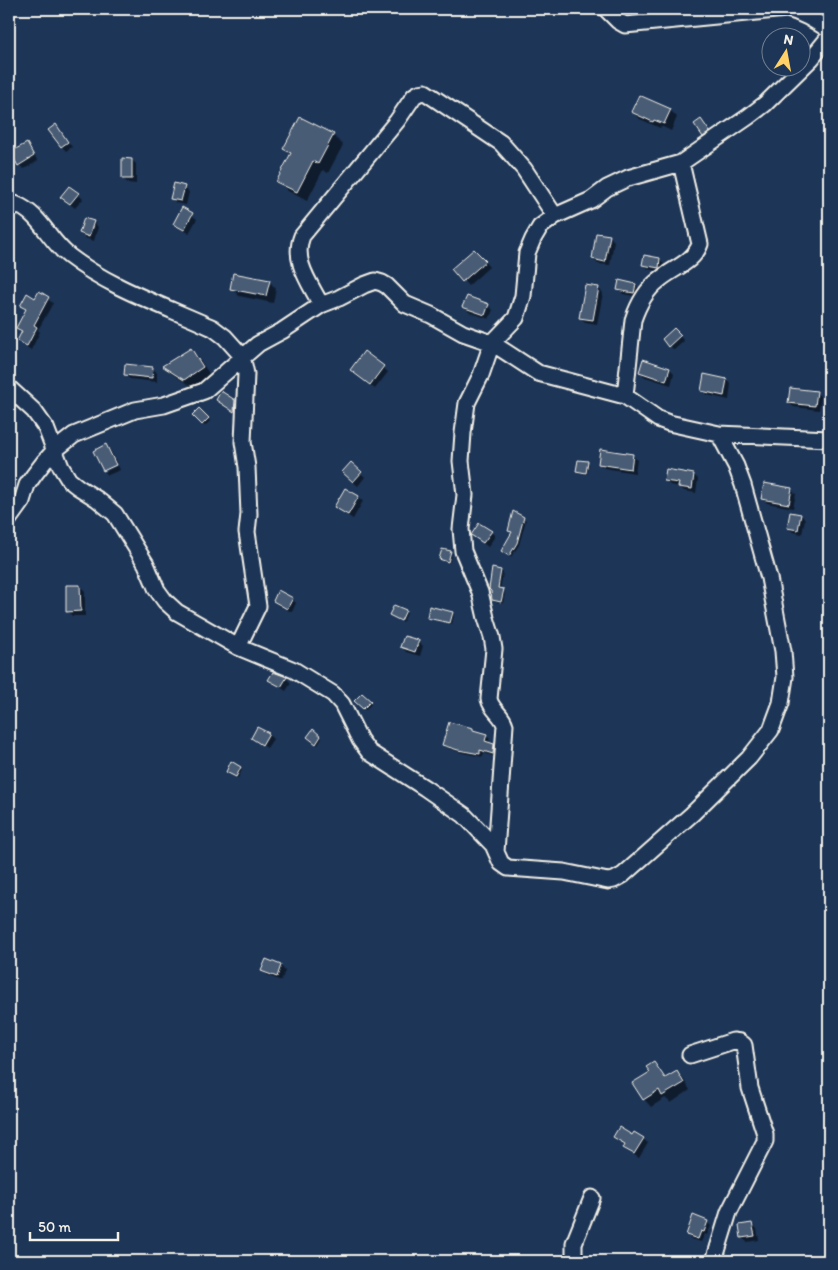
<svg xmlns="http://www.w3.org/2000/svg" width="838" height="1270" viewBox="0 0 838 1270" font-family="Itim,sans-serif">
<rect width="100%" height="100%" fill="#1d3557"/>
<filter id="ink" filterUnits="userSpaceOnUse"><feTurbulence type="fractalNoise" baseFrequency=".02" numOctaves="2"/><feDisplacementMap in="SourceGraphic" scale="10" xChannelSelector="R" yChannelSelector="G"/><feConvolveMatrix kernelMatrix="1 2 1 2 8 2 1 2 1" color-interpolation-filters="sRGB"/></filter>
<g filter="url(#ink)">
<path fill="#0007" d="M670 110 677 117 671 131 661 126 660 128 640 119 632 112Z
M829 117V131L824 126Z
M60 131 72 147 66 151 62 147Z
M333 135 343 145 328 173 323 170 307 201 288 191 278 181 291 155 285 149Z
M26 144 38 161 24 169 19 165Z
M132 160 136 164V184L128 183 123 179Z
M184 187 189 192 186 205 176 203 172 199Z
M78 194 83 199 75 208 66 201Z
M183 209 197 219 189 233 179 228 175 224Z
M85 219 94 222 98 227 94 241 85 238 80 233Z
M609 236 614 241 610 265 598 264 593 259Z
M479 255 489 267 468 286 453 269Z
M660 259 664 264 663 272 648 269 644 264Z
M269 281 276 289 273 303 239 296 232 288Z
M636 285 640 290 639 297 623 294 619 290Z
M598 288 603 293 597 324 585 322 580 317Z
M39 293 53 303 38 330 40 332 31 350 18 341 22 333 17 328 27 310 22 305 36 299Z
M488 305 493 310 489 319 469 312 464 307Z
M674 330 684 341 674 350 664 340Z
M191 349 198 357 210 375 192 387 171 373 164 366Z
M365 353 388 372 375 389 352 370Z
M153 368 157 373V382L130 379 125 375Z
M670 369 674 373 671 385 645 377 640 372Z
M727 380 731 384 729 400 707 395 702 391Z
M816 393 821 397 819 410 794 407 789 403Z
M217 400 235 401 240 406 239 415Z
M199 409 210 421 205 426 193 415Z
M106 446 110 450 117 463 104 469Z
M632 455 637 460 635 473 604 468 599 464Z
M587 462 589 464 587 474 580 473 578 471Z
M118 465 120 470 108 475 105 472Z
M361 473 365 477 358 486 348 477Z
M694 475 698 479 696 493 684 491 680 487 670 485 666 481Z
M791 490 796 494 793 508 767 503 762 498Z
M358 497 363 501 353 519 335 507Z
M514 513 526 520 519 545 511 557 504 553 513 533 509 531Z
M800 515 805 519 802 534 793 532 788 528Z
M491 532 495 536 488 547 473 535Z
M450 552 452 554 449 563 440 559Z
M501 571 503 573 500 590 505 592 503 603 495 602 493 600Z
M80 586 85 591V616H72L68 611Z
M292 599 296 603 292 612 279 606 274 601Z
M394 606 407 613 403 622 392 616Z
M452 613 454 615 452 624 430 619 428 617Z
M418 641 423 646 420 656 406 652 402 647Z
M286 678 291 683 286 691 270 680Z
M362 695 371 704 366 710 356 701Z
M472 729 476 733 486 735 490 738 488 744 494 745 497 749 496 757 484 753 483 757 463 753 447 748 443 745Z
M268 734 273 739 267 748 252 738Z
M321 737 322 738 318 745 310 739Z
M240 768 242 770 238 778 227 772Z
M9 792 16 798 12 810 9 809Z
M267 961 281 966 285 971 281 981 267 975 263 970Z
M654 1064 666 1079 677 1073 684 1080 690 1090 671 1103 665 1098 651 1107 644 1099Z
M633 1136 643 1139 648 1143 639 1158 630 1152 625 1147 626 1146 614 1137Z
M707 1222 711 1226 707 1235 705 1234 701 1242 691 1239 687 1235Z
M752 1224 757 1229 759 1240 747 1242 742 1238Z"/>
<path fill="#485b74" stroke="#f4f1e8" d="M639 95 671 109 664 124 654 120 653 122 631 112Z
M300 117 334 134 318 164 313 161 297 192 276 182 291 153 283 149Z
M701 119 710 132 703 137 694 124Z
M56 124 68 142 61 147 48 130Z
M27 143 34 156 18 166 10 152Z
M122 158 132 159V179H122Z
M174 183 185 186 181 201 170 199Z
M69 186 79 193 70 204 60 197Z
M182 207 193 213 184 230 173 224Z
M84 218 94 221 89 237 79 233Z
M596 233 610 235 605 262 592 259Z
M474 249 486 261 462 282 451 269Z
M644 255 660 258 659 268 642 265Z
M233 273 270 280 266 296 230 289Z
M619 280 636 284 634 293 617 290Z
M585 285 599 287 593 320 579 318Z
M39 291 49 297 34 325 37 327 27 346 17 341 22 331 16 328 26 309 20 306 27 293 35 298Z
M467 296 489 304 485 315 462 307Z
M674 328 681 335 668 347 662 339Z
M191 348 203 367 184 380 162 366Z
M364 351 384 366 370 385 350 370Z
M643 359 670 368 666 381 639 372Z
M125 364 153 367 152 378 124 375Z
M704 374 727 379 724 396 701 391Z
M790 388 817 391 815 406 788 403Z
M221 391 235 400 234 412 216 400Z
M199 408 209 418 202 425 192 415Z
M106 444 116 465 103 471 93 451Z
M600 449 633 454 631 469 598 464Z
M578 460 588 461 586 473 576 471Z
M351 462 362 472 353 482 342 472Z
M666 469 694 474 692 489 678 487 679 483 664 481Z
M764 483 792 488 789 504 761 499Z
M345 488 359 496 348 515 334 507Z
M513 511 524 517 517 543 509 556 501 551 512 532 508 531Z
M790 512 801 514 798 530 787 528Z
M479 523 492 531 483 543 471 535Z
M442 549 451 551 448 562 439 559Z
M492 568 501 570 498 588 504 589 501 602 492 600 491 591 489 589Z
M66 585H80L81 611 66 612Z
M278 590 293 598 287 609 273 601Z
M394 605 406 610 401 621 389 615Z
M429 606 453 612 450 623 427 618Z
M404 636 419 640 415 652 400 647Z
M273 672 287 677 281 687 268 680Z
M362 693 371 701 363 709 354 701Z
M449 722 473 728V730L487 734 485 741 494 744 493 754 480 750V754L458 750 442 745Z
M257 727 269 733 262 745 251 738Z
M313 729 321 736 316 744 307 737Z
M231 761 241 767 236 777 226 772Z
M266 959 281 965 277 977 261 971Z
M654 1062 665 1078 677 1071 684 1083 662 1096 659 1090 643 1100 632 1083 650 1072 646 1067Z
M619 1127 632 1135 634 1132 644 1138 634 1154 623 1148 625 1144 613 1137Z
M693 1215 708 1221 704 1232 701 1231 698 1239 686 1235Z
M752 1223 755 1236 741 1238 739 1225Z"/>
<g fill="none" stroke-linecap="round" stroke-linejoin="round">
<g stroke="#f4f1e8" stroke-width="19">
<path id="minor" d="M606 9 618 21 625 25 787 9C803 13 815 21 829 30
M15 204C41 214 48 240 69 256 112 289 165 306 213 328L225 337 242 356 246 374 243 442 247 467 249 514 247 532 258 606 238 647
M321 305C310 283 292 261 302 236L397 121 414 96 419 93 425 92 501 143 524 169 555 216
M9 388 34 411 46 428 61 467 69 480 78 487 97 499 115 514 146 564 157 590 165 601 177 612 238 647 294 670 333 694 342 704 360 740 369 752 425 788 464 815 493 845 501 863 508 868 564 872 608 881 614 880 623 875 692 814 749 758 771 730 781 703 785 677 783 651 769 578 743 485 736 466 719 434
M625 396 633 320C638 305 646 290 659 280 673 268 694 262 700 244L681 163
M9 519 22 501 27 485 34 475 44 462 55 450 74 435 135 410 164 405 204 391 258 344 282 331 321 305 339 298 364 285 375 281 382 283 387 286 405 304 431 315 463 333 492 343 538 373 625 396 658 419 669 423 719 434 829 439
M496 852 505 725C502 714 492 711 489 699L494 649 492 637 486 618 480 592 463 551 461 529 465 495 461 461 463 433 467 403 481 375 492 343 516 318 523 296 527 253 533 239 540 227 555 216 591 200 607 188 628 178 681 163 748 117 765 104 811 59 829 37
M690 1055 733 1041 740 1042 744 1045 750 1088 765 1134V1141L729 1212 714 1261
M574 1261V1243L592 1198"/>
</g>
<use href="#minor" stroke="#1d3557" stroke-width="15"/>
</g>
</g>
<rect width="838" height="1270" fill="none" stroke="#1d3557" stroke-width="30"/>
<rect x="15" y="15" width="808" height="1240" fill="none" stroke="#f4f1e8" stroke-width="2" filter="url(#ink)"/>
<g transform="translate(786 52) rotate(11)"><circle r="24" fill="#1d3557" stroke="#738091"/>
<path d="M0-4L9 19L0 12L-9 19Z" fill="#ffd166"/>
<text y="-8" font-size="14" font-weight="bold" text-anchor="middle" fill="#f4f1e8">N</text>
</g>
<path d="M30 1232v8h88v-8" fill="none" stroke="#f4f1e8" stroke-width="2.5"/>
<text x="38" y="1232" font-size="15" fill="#f4f1e8" stroke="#1d3557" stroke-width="4" paint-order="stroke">50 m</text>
</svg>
